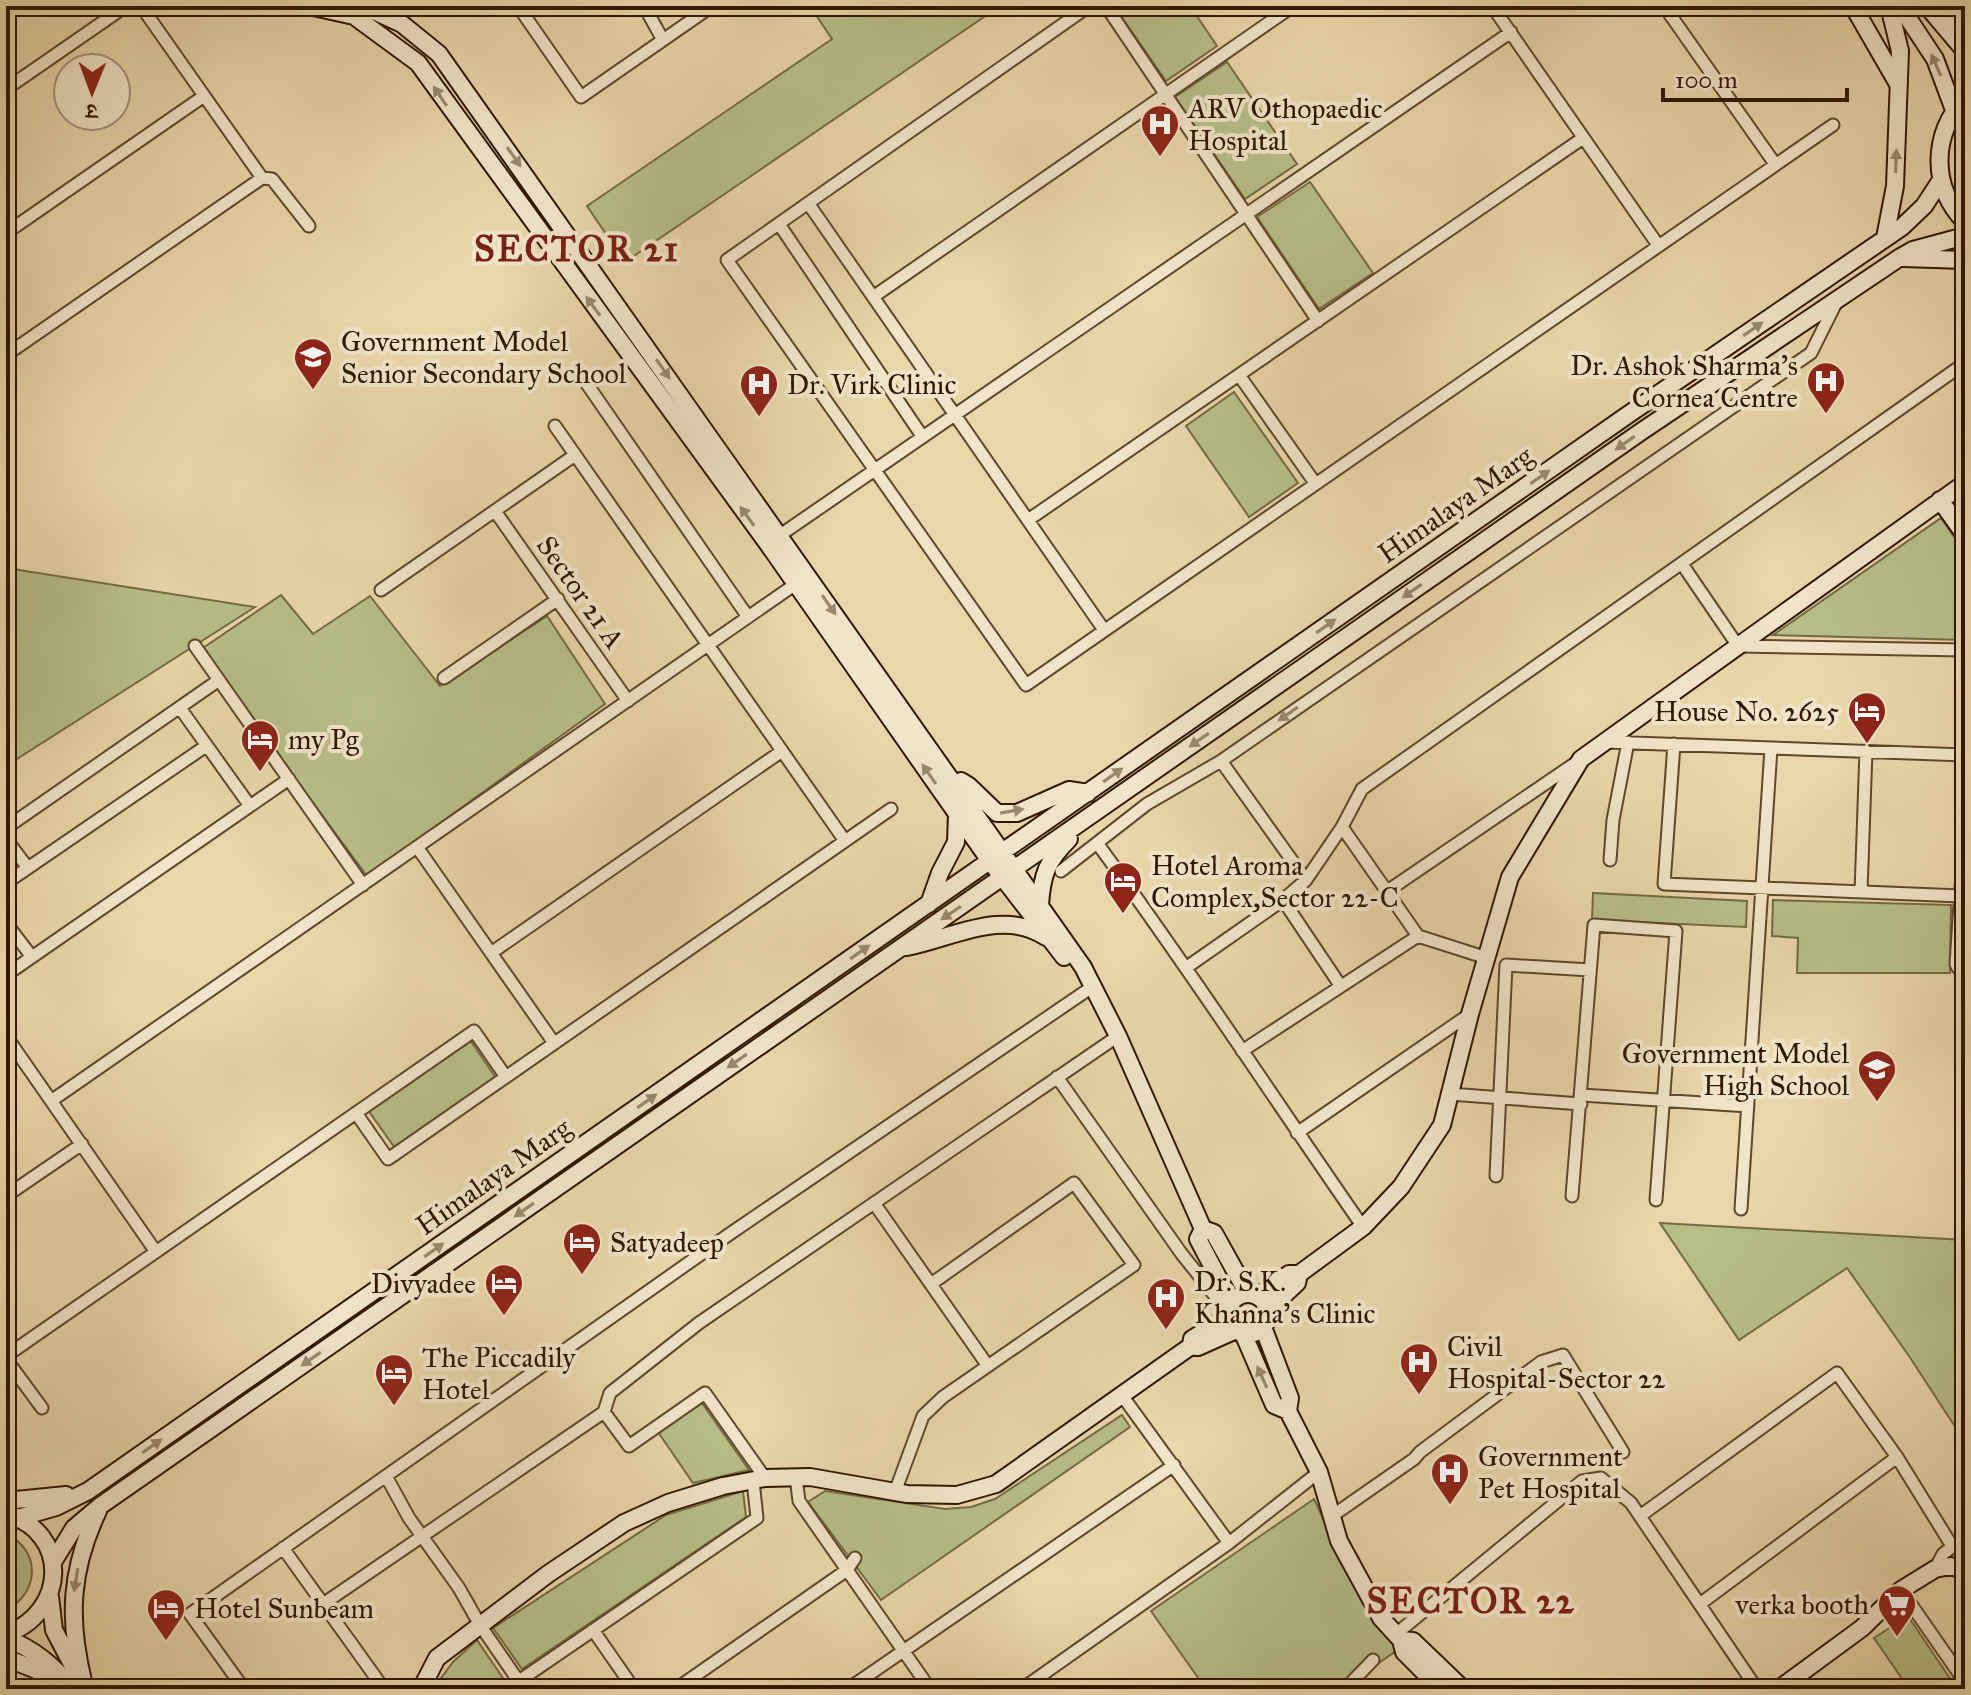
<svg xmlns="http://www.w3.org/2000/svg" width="1971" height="1695" viewBox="0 0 1971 1695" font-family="'IM FELL Great Primer','Noto Serif Devanagari',serif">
<rect width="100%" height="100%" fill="#e9d6aa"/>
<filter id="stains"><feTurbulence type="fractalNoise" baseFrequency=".0025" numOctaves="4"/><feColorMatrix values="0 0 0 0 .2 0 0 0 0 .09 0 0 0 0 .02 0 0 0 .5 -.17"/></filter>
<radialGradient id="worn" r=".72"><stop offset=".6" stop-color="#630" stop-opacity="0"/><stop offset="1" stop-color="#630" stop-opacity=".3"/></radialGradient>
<path fill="#b7be88" stroke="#746a44" stroke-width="2" d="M810 6H1000L625 262 587 206 832 39Z
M1114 6H1190L1217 46 1166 81Z
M1227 62 1297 164 1245 199 1175 97Z
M1310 182 1373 273 1319 309 1257 217Z
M1234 392 1298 483 1249 517 1186 426Z
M1941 518 1965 553V640L1773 635Z
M6 568 255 607 6 766Z
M281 595 313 634 370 596 440 686 547 616 605 704 367 876 200 650Z
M1593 893 1747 901 1746 927 1592 920Z
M1773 900 1951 905 1950 973H1797L1798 938 1772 936Z
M470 1040 496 1078 395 1148 368 1110Z
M1660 1223 1965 1240V1318L1956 1324 1965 1338V1442L1909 1356 1847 1268 1739 1340Z
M702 1403 749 1470 693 1483 658 1432Z
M1122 1415 1130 1427 881 1600 808 1502 825 1491 945 1509 971 1507 995 1499Z
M743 1491 746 1517 522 1669 493 1628 666 1515Z
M1314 1499 1351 1578 1399 1649 1341 1689H1206L1151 1611Z
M6 1534C42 1550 39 1594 6 1610Z
M1908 1616 1957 1689H1909L1874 1638Z
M477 1640 509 1687 506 1689H433L453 1662Z"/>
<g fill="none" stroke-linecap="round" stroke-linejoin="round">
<g stroke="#5e472a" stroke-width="15">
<path id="street" d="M141 6 262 178 272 179 309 226
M518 6 581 97 712 6
M644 6 663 40
M1089 6 727 260 1026 685 1833 125
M1106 6 1318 321
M1492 6 1658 245
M1664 6 1775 164
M6 89 126 6
M808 203 1104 630
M779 224 922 436
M6 233 204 96
M873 297 1293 6
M6 355 262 178
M1239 375 1315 483
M587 384 748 617
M555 426 845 841
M495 511 628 701
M1028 520 1583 138
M773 540 1511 32
M1682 564 1738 646 1965 650
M381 590 575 455
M195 646 363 885
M444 678 558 599
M180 708 250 806
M1606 742 1965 755
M1674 744 1664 884 1961 896
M1221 761 1306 880
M1342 827 1418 936 1487 958
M1965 827 1956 964 1958 968 1965 970
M6 828 219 680
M6 839 28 868
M1097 843C1189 968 1274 1099 1363 1227
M417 847 554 1043
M1610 860 1613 820 1628 742
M1061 871 1147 804 1221 761 1811 353 1837 301
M6 883 206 746
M1386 892 1577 762
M1861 892 1866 751
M1283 900 1340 985
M6 923 32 957
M491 953 782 751
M1187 967 1283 900 1306 880 1342 827 1362 789 1965 363
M6 975 289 779
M6 1036 156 1252
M1242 1051 1418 936
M1057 1077 1181 1253 1227 1311
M1450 1094 1581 1104
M1582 1095 1748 1106
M51 1101 800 581
M356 1113 388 1159 891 809
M1297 1133 1470 1014
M1496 1176 1506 965 1590 970
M6 1196 82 1144
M1572 1196 1594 925 1676 931 1656 1200
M874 1203 988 1366
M1741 1209 1771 748
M1962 1337 1965 1342
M6 1356 474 1031 506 1077
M6 1359 42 1408
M1121 1394 1229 1543
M604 1412 610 1393 699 1323 1118 1036
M386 1476 409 1518 459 1588 480 1625 524 1689
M796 1477 799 1501 930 1689
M895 1492 923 1416 943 1397 1134 1265 1074 1183 931 1284
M1332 1516 1414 1459 1420 1452 1541 1362 1563 1355 1623 1452
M1640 1516 1837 1373 1897 1457 1952 1546
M283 1548 384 1689
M1935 1569 1943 1554 1965 1537
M1901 1590 1965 1682
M323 1604 604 1412 629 1446 705 1393 765 1478
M1700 1604 1897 1457
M593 1630 634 1689
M1396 1634 1582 1481 1601 1478 1631 1503 1757 1689
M519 1681 757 1518 753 1481
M244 1689 190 1614 731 1233 1092 987
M676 1689 847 1570 855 1558
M848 1689 1174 1465
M1022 1689 1229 1543 1319 1472
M1345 1689 1373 1660"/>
</g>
<g stroke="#301700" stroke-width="20">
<path id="secondary" d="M309 6 354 16 418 63 768 544 990 861 1064 957
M363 6 402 24 439 54 1083 967 1118 1036 1203 1229
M1853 6 1898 84
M1900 6 1935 59 1954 110
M1927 6 1965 51
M1932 11 1965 25
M1965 98C1932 134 1930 186 1965 222
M1885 238 1895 186 1900 51 1889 6
M1903 258 1965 260
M1940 500 1965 535
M961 781 969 786 997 813H1017L1069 790 1088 793
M929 904 940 873 956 842 957 814
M1040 905C1042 874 1047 861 1069 839
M907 947C953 938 1002 908 1046 937
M1299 1274 1363 1227 1401 1187 1442 1125 1470 1014 1510 877 1581 759 1965 483
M1228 1314a20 20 0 1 1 40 0a20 20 0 1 1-40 0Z
M1258 1296 1289 1274H1299L1297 1283 1268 1310
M1231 1302 1198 1239 1203 1229 1214 1233 1248 1294
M1227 1317 1192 1339 1191 1346 1198 1347 1236 1330
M1243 1333 1274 1405 1288 1411 1290 1398 1263 1327
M1288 1411 1319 1472 1339 1541 1381 1618 1401 1640 1404 1652 1441 1689
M6 1498 16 1500 66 1495
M6 1514C71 1532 67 1613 6 1634
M18 1518 56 1507 88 1491 1629 414 1902 227 1924 206 1941 180
M53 1562 74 1528 100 1506 1642 431 1899 258 1913 250 1965 236
M50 1597 54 1630 75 1670
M6 1638C34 1649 54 1665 72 1689
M1401 1640 1413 1641 1463 1689
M6 1658 34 1669 66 1686
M83 1681C68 1619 70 1570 98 1511
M421 1689 437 1658 548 1574 624 1523 668 1503 723 1486 765 1478 810 1477 907 1494 957 1495 996 1484 1191 1346
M1779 1689 1862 1628 1901 1590 1935 1569 1950 1566 1965 1570"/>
</g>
<use href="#street" stroke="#f1e4c8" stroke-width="11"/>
<use href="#secondary" stroke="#f1e4c8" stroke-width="16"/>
</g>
<defs><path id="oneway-solid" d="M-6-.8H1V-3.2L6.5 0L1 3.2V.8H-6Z" transform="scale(2)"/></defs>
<g fill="#9a886e">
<use href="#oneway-solid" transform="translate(1936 65) rotate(-114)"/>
<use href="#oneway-solid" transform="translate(440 96) rotate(-124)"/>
<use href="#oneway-solid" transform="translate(514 157) rotate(55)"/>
<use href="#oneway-solid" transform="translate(1896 161) rotate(-88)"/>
<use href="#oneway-solid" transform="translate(593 306) rotate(-126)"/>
<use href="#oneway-solid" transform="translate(1753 329) rotate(-35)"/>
<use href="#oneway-solid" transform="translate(663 369) rotate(55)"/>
<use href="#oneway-solid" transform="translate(1625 443) rotate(145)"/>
<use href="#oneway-solid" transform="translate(1540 477) rotate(-35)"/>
<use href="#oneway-solid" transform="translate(747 516) rotate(-126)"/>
<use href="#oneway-solid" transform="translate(1412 591) rotate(145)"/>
<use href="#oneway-solid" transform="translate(829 605) rotate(55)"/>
<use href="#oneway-solid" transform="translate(1326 626) rotate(-35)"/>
<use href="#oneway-solid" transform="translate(1288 714) rotate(145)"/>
<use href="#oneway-solid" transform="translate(1199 740) rotate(145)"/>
<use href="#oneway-solid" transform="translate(929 774) rotate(-125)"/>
<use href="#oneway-solid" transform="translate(1113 775) rotate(-35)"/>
<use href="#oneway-solid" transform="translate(1012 811) rotate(-10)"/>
<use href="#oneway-solid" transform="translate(951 913) rotate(146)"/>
<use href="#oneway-solid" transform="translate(860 952) rotate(-35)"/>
<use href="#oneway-solid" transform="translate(737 1061) rotate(145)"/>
<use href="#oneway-solid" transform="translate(647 1101) rotate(-35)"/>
<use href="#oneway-solid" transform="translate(524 1210) rotate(145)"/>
<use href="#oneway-solid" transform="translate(434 1250) rotate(-35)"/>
<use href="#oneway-solid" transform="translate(311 1359) rotate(145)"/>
<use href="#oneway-solid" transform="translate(1262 1377) rotate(-114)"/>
<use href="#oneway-solid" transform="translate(152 1446) rotate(-35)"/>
<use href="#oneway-solid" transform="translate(76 1580) rotate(99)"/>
</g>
<defs>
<g id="hospital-pin" transform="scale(2)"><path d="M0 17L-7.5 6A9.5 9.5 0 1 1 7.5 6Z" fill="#8f2418" stroke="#f1e4c8"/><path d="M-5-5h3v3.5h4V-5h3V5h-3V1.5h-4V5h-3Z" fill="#fff"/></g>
<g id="school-pin" transform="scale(2)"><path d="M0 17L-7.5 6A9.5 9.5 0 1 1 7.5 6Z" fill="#8f2418" stroke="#f1e4c8"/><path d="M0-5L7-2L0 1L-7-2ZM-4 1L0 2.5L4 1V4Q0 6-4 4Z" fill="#fff"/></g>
<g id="hotel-pin" transform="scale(2)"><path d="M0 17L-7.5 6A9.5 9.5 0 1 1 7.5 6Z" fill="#8f2418" stroke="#f1e4c8"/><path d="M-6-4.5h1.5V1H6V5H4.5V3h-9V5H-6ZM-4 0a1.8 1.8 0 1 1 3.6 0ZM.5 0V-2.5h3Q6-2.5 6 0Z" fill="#fff"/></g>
<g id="supermarket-pin" transform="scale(2)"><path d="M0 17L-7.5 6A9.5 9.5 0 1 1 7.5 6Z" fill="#8f2418" stroke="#f1e4c8"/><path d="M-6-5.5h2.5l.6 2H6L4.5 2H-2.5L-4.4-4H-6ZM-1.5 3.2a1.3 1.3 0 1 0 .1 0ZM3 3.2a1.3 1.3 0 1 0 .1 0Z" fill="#fff"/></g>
</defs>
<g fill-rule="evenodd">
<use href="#hospital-pin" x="1160" y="124"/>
<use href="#school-pin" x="313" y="357"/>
<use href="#hospital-pin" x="1826" y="381"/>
<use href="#hospital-pin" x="759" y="384"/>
<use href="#hotel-pin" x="1867" y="711"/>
<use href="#hotel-pin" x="260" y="739"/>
<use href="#hotel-pin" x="1123" y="881"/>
<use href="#school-pin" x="1877" y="1069"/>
<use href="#hotel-pin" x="582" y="1242"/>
<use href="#hotel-pin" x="504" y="1283"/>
<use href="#hospital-pin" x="1166" y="1297"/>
<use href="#hospital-pin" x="1419" y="1362"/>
<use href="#hotel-pin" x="394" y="1373"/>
<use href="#hospital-pin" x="1450" y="1472"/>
<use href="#supermarket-pin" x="1897" y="1604"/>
<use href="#hotel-pin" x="166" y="1608"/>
</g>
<g text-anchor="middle" stroke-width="8" stroke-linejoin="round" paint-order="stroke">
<g font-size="28" fill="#301700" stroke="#f1e4c8" text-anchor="start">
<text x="1188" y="118">ARV Othopaedic<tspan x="1188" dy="32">Hospital</tspan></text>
<text x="341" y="351">Government Model<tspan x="341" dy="32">Senior Secondary School</tspan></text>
<text x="1798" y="375" text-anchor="end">Dr. Ashok Sharma's<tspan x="1798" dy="32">Cornea Centre</tspan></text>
<text x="787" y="394">Dr. Virk Clinic</text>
<text x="1839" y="721" text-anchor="end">House No. 2625</text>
<text x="288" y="749">my Pg</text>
<text x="1151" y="875">Hotel Aroma<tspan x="1151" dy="32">Complex,Sector 22-C</tspan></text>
<text x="1849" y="1063" text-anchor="end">Government Model<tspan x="1849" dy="32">High School</tspan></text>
<text x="610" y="1252">Satyadeep</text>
<text x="1194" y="1291">Dr. S.K.<tspan x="1194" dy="32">Khanna's Clinic</tspan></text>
<text x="476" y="1293" text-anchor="end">Divyadee</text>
<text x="1447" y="1356">Civil<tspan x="1447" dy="32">Hospital-Sector 22</tspan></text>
<text x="422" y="1367">The Piccadily<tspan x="422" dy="32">Hotel</tspan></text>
<text x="1478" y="1466">Government<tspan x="1478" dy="32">Pet Hospital</tspan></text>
<text x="1869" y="1614" text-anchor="end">verka booth</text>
<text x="194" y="1618">Hotel Sunbeam</text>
</g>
<g font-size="28" fill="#301700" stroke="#f1e4c8">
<text transform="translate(1455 504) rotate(-35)" y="10">Himalaya Marg</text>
<text transform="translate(581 592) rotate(55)" y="10">Sector 21 A</text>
<text transform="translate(493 1176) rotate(-35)" y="10">Himalaya Marg</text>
</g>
<g font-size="36" font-weight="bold" letter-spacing="2" fill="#7a1f14" stroke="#f1e4c8">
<text x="577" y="261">SECTOR 21</text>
<text x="1471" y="1613">SECTOR 22</text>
</g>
</g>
<rect width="1971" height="1695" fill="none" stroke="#e9d6aa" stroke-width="32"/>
<rect x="8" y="8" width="1955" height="1679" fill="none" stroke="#301700" stroke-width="4"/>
<rect x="16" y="16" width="1939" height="1663" fill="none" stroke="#301700" stroke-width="2"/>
<g transform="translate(92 92) rotate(181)"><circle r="38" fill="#f1e4c8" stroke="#a49278" stroke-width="2"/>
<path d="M0-6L14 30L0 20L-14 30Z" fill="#8f2418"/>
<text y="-12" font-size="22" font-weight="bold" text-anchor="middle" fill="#301700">उ</text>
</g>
<path d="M1663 88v12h184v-12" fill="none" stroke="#301700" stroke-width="4"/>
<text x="1675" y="88" font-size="24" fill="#301700" stroke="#f1e4c8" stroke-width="6" paint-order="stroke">100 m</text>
<rect width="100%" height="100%" filter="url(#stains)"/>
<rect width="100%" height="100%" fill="url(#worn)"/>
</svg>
